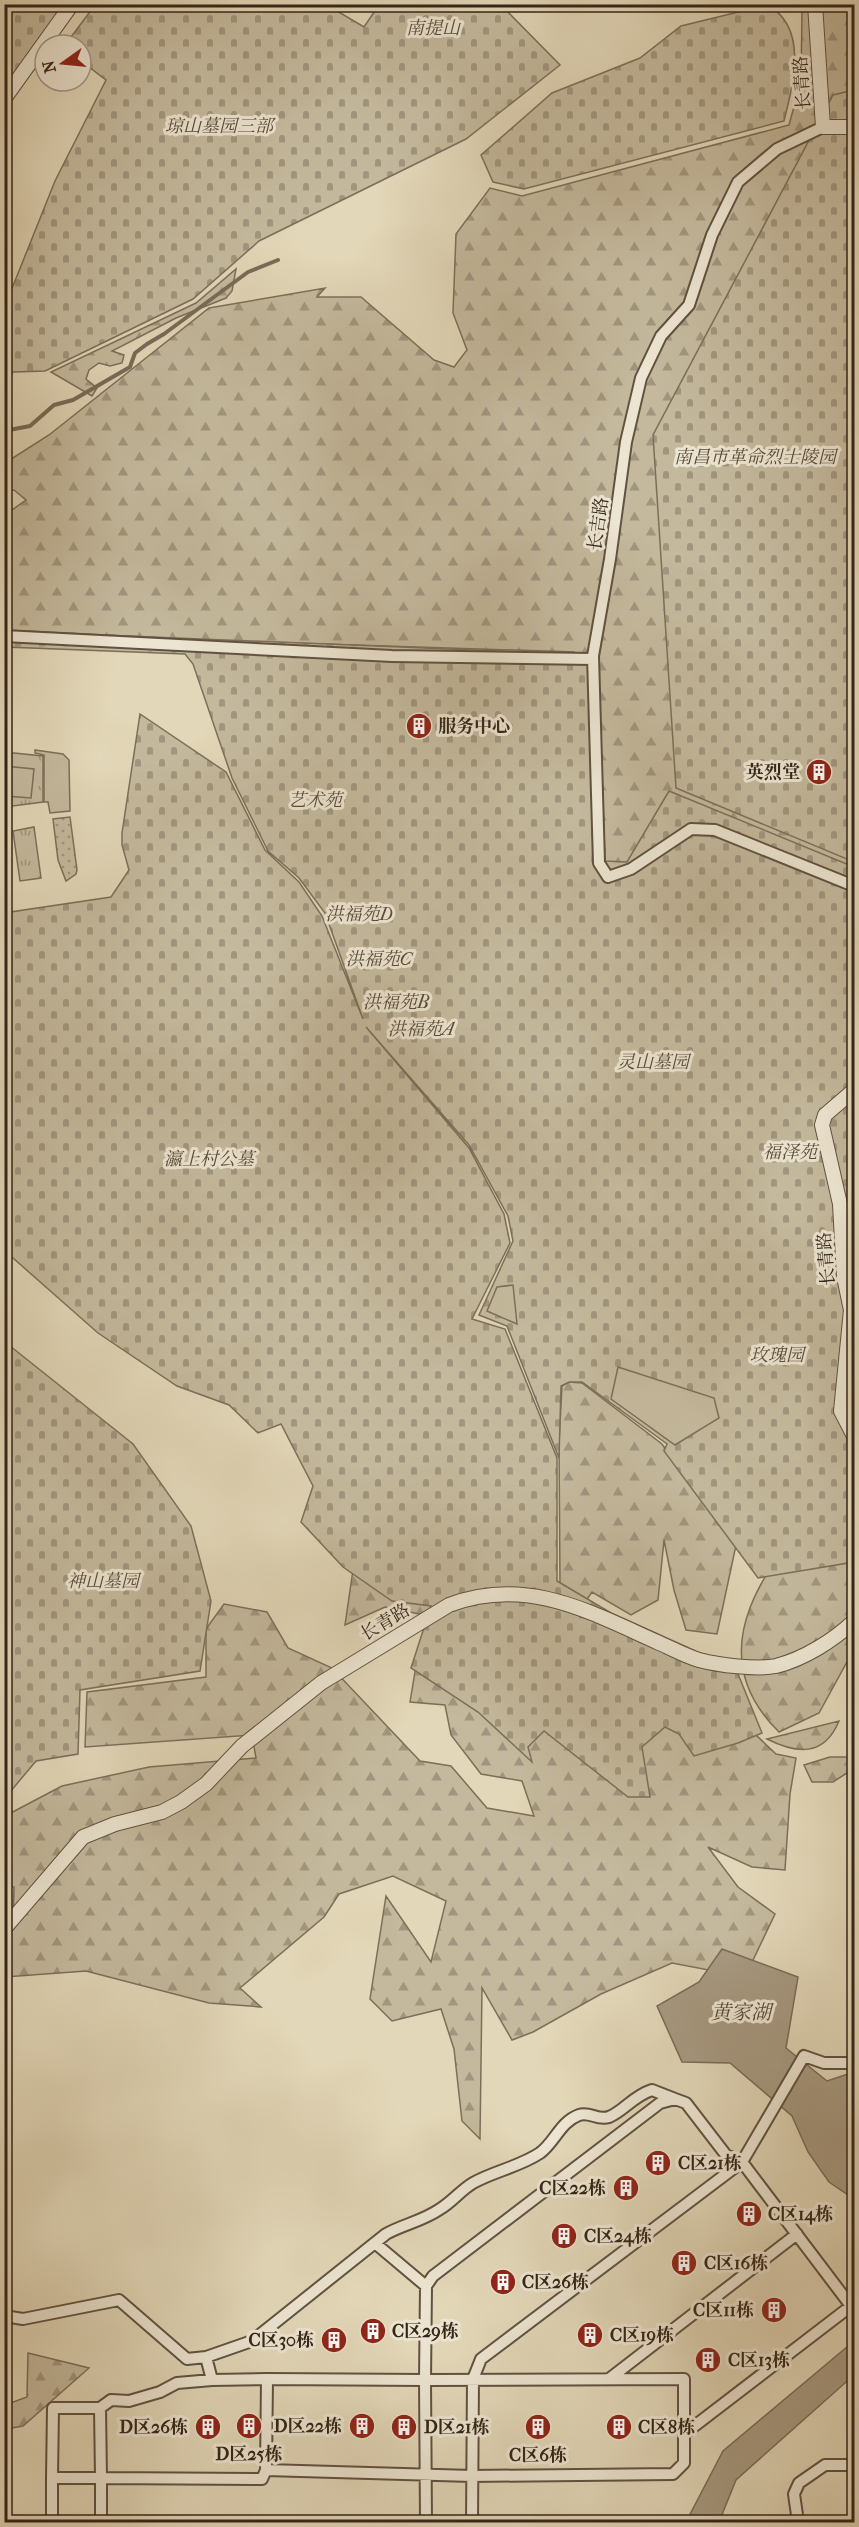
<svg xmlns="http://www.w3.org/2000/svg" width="859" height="2527" viewBox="0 0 859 2527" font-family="'IM FELL French Canon','Noto Serif SC',serif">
<defs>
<pattern id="grass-dots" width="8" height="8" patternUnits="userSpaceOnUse" patternTransform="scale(1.5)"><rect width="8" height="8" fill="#c4b99d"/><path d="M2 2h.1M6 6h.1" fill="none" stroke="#a0967f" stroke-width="1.8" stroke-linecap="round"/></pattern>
<pattern id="forest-firs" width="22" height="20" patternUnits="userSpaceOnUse" patternTransform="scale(1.5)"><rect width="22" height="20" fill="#c4b99d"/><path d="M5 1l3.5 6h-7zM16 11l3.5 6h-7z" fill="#a0967f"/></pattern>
<pattern id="cemetery-stones" width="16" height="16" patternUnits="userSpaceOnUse" patternTransform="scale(1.5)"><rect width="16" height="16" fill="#c4b99d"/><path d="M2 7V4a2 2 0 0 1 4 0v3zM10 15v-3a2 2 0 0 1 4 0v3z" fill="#a0967f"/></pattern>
<pattern id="park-tufts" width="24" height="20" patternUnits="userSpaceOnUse" patternTransform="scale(1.5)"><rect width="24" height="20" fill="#c4b99d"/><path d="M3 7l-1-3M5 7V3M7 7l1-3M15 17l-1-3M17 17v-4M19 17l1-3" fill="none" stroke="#a0967f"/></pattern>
</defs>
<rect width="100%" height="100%" fill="#e2d7b8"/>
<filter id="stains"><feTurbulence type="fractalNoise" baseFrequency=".00333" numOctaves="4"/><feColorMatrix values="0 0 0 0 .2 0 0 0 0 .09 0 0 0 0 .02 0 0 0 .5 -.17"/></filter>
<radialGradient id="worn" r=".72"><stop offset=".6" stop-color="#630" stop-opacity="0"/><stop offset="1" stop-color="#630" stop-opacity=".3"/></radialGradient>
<path fill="url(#grass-dots)" stroke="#7c6f5a" stroke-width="1.5" d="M70 817 77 870 76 874 66 881 58 860 53 819Z"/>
<path fill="url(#forest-firs)" stroke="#7c6f5a" stroke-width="1.5" d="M806 5H854V894L606 906 589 674 574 652 202 640 5 630V515L26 500 14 490 5 493V463L49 435 209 308 325 288 317 297H361L434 360 454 367 467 350 453 313 456 234 490 188 522 196 789 125 801 81 802 13Z
M236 269 232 291 226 298 176 318 112 351 124 355 122 363 110 366 99 363 89 370 86 379 97 388 92 396 51 372 196 303Z
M569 1382 582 1383 662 1444 697 1493 738 1536 717 1634 686 1630 674 1590 664 1540 658 1600 631 1615 592 1592 562 1635 739 1719 776 1754 796 1758 790 1794 785 1870 752 1867 708 1847 738 1887 775 1914 745 1977 672 1963 601 1994 533 2032 512 2040 482 1988 480 2139 462 2121 454 2049 441 2009 392 2021 370 1999 386 1896 431 1962 446 1901 393 1876 339 1894 324 1917 240 1988 261 2007 209 2003 86 1971 5 1977V1933L13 1924 14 1887 5 1885V1816L62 1786 149 1767 256 1758 252 1735 85 1747 87 1692 206 1677V1629L224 1604 267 1612 288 1648 332 1668 420 1761 451 1766 487 1808 534 1816 522 1781 481 1774 451 1735 445 1705 410 1702 417 1660 434 1617 385 1607 345 1625 353 1570 560 1586 559 1443 562 1386Z
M854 1464V1649L819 1713 779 1732C683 1638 793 1538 854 1464Z
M839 1721C824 1757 797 1754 767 1739Z
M830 1757H851L847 1773 833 1782H812L804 1765Z
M28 2353 89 2368 23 2426 5 2429V2405L27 2397Z"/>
<path fill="url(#cemetery-stones)" stroke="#7c6f5a" stroke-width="1.5" d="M5 4 63 5 5 86 4 5Z
M95 5H327L364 27 379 5H501L560 65 466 139 259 241 193 299 45 371 13 372 5 383V306L55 181 106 80 81 61V45H65Z
M767 5C809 27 793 84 784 121L524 189 493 182 481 155 552 93 640 58 681 26Z
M854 90V862L676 788 653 435 833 95Z
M5 631 598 655 605 861 627 862 669 791 854 867V1348L847 1443 854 1448V1562L758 1578 664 1451 667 1444 582 1382H569L561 1386 559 1458 507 1326 479 1315 513 1241 508 1216 469 1145 366 1027 469 1148 504 1214 510 1243 472 1319 505 1329 557 1458V1581L611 1613 736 1669 762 1733 738 1743 694 1756 679 1734 665 1727 642 1747 650 1797H628L544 1731 528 1747 532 1762 478 1712 411 1668 431 1606 392 1601 343 1567 301 1522 313 1486 281 1424 258 1433 229 1405 177 1386 98 1333 5 1251 4 913 111 897 129 870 122 845V833L140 714 226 772 265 850 299 882 322 916 363 1019 325 913 299 878 268 851 232 778 193 664 185 654 5 647Z
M5 1342 133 1444 191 1526 211 1601 200 1671 80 1690 78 1754 36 1761 5 1798Z"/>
<path fill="url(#park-tufts)" stroke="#7c6f5a" stroke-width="1.5" d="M4 752 43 756V802L5 807Z
M34 827 41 878 20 881 13 831Z"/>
<path fill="#c4b99d" stroke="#7c6f5a" stroke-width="1.5" d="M35 750 63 754 69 760 70 811 50 813 48 802H44V755L35 753Z
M4 766 34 769 31 798 5 796Z
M513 1285 517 1324 487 1311 497 1287Z
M618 1367 714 1398 719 1418 675 1445 611 1399Z"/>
<path fill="#a79a82" stroke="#796b58" stroke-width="1.5" d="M722 1949 798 1977 786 2048 827 2081 854 2072V2199L829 2182 808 2152 792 2116 730 2063 682 2062 657 2006 699 1982Z
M854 2341V2375L736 2480 719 2522H686L723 2451Z"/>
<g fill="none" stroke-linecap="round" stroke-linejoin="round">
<path stroke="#796b58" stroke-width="4" d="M4 431 30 426 54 405 73 400 130 367 135 353 147 344 164 334 248 272 278 260"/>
<g stroke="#605240" stroke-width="14">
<path id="minor" d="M823 127 777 149 738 182 712 235 689 305 661 336 641 378 626 442 610 559 593 656 599 863 608 877 631 869 691 829 715 830 854 886
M4 636 392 656 593 659
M376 2244 426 2286
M4 2316 23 2319 119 2300 187 2359 206 2357 212 2380 267 2379 266 2470
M206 2357 252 2341 386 2234C404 2224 423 2221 440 2209 452 2202 461 2190 473 2183 494 2171 519 2167 540 2153 555 2142 560 2122 579 2115 590 2111 597 2121 609 2117 624 2111 633 2096 652 2090L675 2099
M267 2379 425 2380 426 2286 433 2276 660 2103 675 2099 686 2103 726 2155 742 2162 804 2056 824 2063H854
M609 2379 797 2234
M52 2478 53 2408H100
M52 2522V2478H101L100 2408 111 2400 129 2401 160 2392 177 2383 212 2380
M101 2522V2478L262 2479 266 2470 472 2476 673 2474 684 2463V2379L425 2380 426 2522
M472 2522 473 2379 481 2359 742 2162 851 2306 684 2434
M798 2522 794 2494 799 2483 825 2465H854"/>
</g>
<g stroke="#605240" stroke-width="16">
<path id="tertiary" d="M815 4 823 127H854
M4 99 72 4
M854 1090 825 1115 822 1125 840 1204 844 1277 851 1310 841 1411 854 1436
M4 1929 83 1837 115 1824 162 1812 181 1802 206 1784 242 1746 321 1683 449 1605C526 1576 588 1611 657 1642 671 1648 685 1656 699 1660 718 1665 757 1670 776 1666 804 1659 834 1640 854 1621"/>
</g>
<use href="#minor" stroke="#ece5d1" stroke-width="10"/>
<use href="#tertiary" stroke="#ece5d1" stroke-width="14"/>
</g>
<defs>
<g id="building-disc" transform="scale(1.35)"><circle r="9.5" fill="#8f2418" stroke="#ece5d1"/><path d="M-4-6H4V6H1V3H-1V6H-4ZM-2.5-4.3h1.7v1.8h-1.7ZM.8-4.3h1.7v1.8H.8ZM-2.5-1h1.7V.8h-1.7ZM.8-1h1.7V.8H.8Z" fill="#fff"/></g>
</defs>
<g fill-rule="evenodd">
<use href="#building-disc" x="419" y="726"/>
<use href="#building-disc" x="819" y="772"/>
<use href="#building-disc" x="658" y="2163"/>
<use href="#building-disc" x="626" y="2188"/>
<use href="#building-disc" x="749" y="2214"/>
<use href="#building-disc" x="564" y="2236"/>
<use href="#building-disc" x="684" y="2263"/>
<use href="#building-disc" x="503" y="2282"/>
<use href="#building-disc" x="774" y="2310"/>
<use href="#building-disc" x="373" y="2331"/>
<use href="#building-disc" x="590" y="2335"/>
<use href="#building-disc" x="334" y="2340"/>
<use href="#building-disc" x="708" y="2360"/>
<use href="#building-disc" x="249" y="2426"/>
<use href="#building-disc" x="362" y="2426"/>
<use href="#building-disc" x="208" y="2427"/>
<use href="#building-disc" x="404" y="2427"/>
<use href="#building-disc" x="538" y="2427"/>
<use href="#building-disc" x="619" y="2427"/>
</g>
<g text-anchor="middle" stroke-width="6" stroke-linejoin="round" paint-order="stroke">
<g font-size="18" font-style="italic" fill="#584a39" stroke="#ece5d1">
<text x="433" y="34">南提山</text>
<text x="219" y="132">琼山墓园三部</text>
<text x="755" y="463">南昌市革命烈士陵园</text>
<text x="315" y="806">艺术苑</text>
<text x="359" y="920">洪福苑D</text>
<text x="379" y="965">洪福苑C</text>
<text x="396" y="1008">洪福苑B</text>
<text x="421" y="1035">洪福苑A</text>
<text x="653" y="1068">灵山墓园</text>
<text x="790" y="1158">福泽苑</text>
<text x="209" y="1165">瀛上村公墓</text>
<text x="777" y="1361">玫瑰园</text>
<text x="103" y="1587">神山墓园</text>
</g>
<g font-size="18" fill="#342518" stroke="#ece5d1">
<text transform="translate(802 83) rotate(-94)" y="6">长青路</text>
<text transform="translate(598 524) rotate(-82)" y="6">长吉路</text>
<text transform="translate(826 1259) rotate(-95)" y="6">长青路</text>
<text transform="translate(385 1622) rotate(-31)" y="6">长青路</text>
</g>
<g font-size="18" font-weight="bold" fill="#342518" stroke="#ece5d1" text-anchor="start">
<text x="438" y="732">服务中心</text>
<text x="800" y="778" text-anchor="end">英烈堂</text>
<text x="678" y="2169">C区21栋</text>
<text x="606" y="2194" text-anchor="end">C区22栋</text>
<text x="768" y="2220">C区14栋</text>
<text x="584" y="2242">C区24栋</text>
<text x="704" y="2269">C区16栋</text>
<text x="522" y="2288">C区26栋</text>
<text x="754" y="2316" text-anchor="end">C区11栋</text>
<text x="392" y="2337">C区29栋</text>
<text x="610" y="2341">C区19栋</text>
<text x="314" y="2346" text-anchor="end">C区30栋</text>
<text x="728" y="2366">C区13栋</text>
<text x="342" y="2432" text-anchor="end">D区22栋</text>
<text x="188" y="2433" text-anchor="end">D区26栋</text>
<text x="424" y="2433">D区21栋</text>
<text x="638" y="2433">C区8栋</text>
<text x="249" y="2460" text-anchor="middle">D区25栋</text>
<text x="538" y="2461" text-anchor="middle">C区6栋</text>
</g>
<g font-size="20" font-style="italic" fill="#564838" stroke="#ece5d1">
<text x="741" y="2019">黄家湖</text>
</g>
</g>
<rect width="859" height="2527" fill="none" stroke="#e2d7b8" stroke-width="24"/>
<rect x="6" y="6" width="847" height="2515" fill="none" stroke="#342518" stroke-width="3"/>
<rect x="12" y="12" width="835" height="2503" fill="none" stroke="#342518" stroke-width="1.5"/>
<g transform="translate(63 63) rotate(255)"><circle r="28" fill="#ece5d1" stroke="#a29887" stroke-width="1.5"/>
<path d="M0-4.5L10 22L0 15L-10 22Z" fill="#8f2418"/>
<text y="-9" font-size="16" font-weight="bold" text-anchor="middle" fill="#342518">N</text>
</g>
<rect width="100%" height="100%" filter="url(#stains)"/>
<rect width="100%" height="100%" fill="url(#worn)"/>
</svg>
